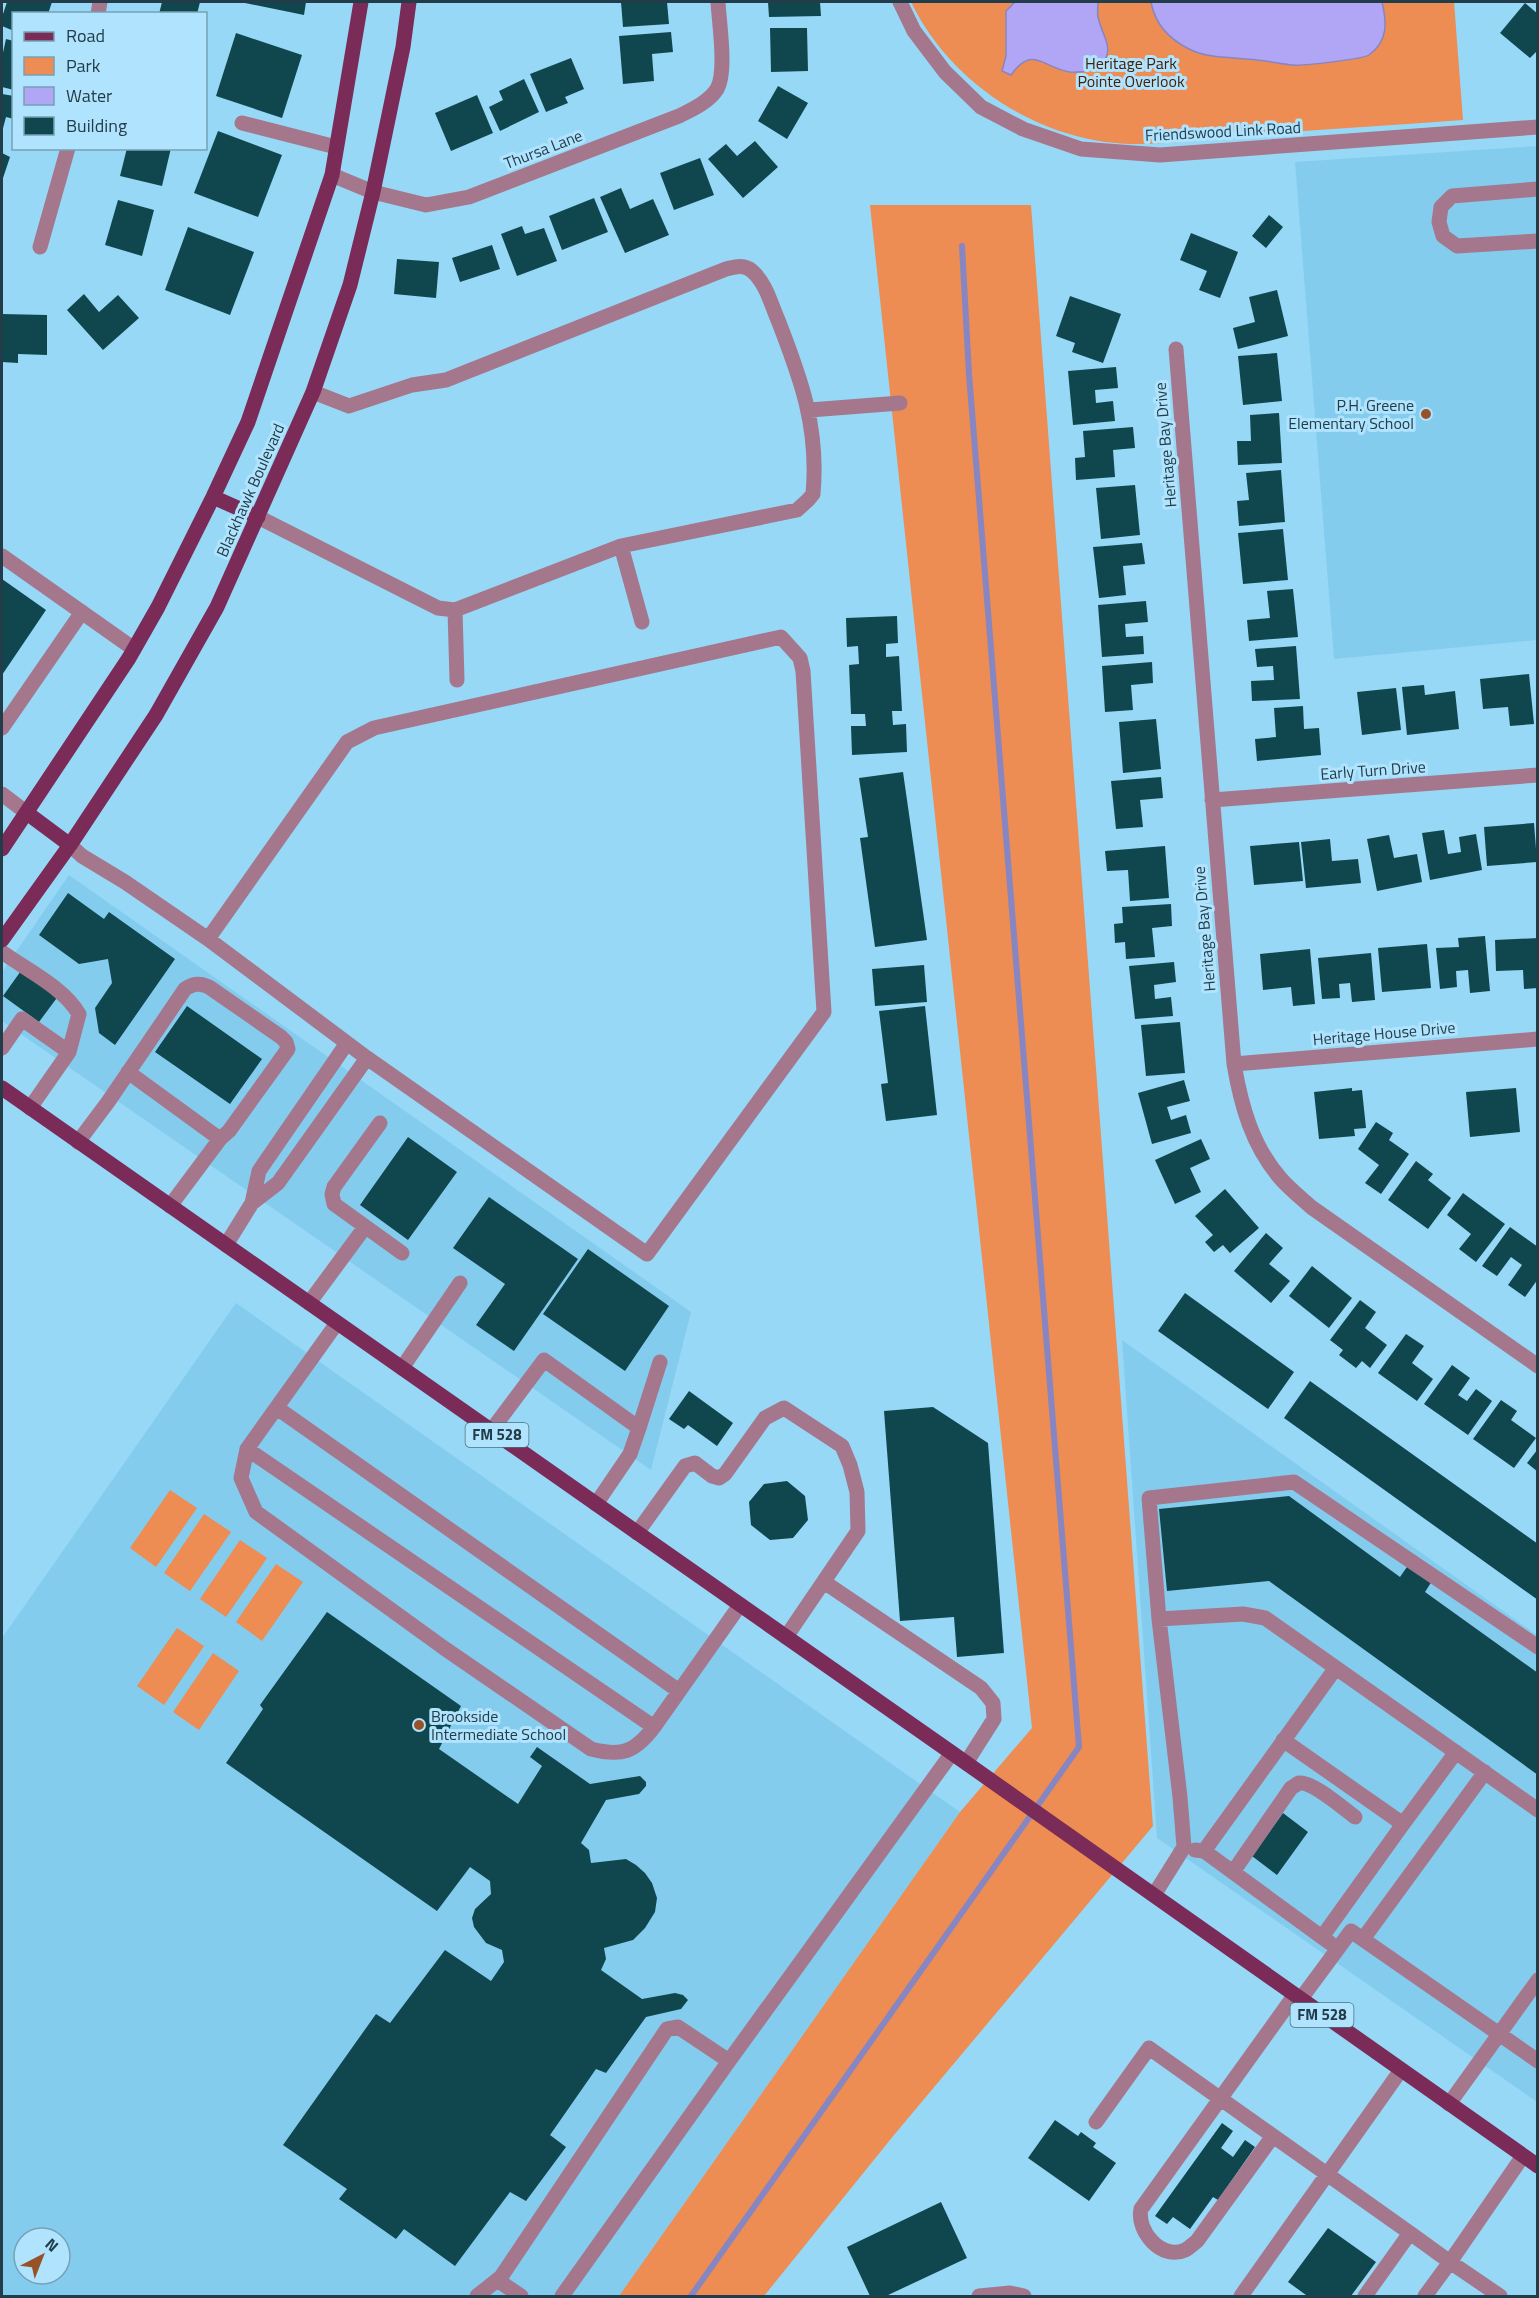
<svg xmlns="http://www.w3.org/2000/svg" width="1539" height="2298" viewBox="0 0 1539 2298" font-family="'Titillium Web',sans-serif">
<rect width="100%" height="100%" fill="#97d8f7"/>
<path fill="#84ccee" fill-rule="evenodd" d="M1537 146V640L1334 659 1295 162Z
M69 875 691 1312 651 1470 2 1021V972Z
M236 1303 960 1812 619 2296H2V1638ZM24 2238H60V2274H24Z
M1122 1340 1537 1635V2102L1157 1838Z"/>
<path fill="#ed8c53" d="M911 2H1454L1463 120C1396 125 1330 129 1264 134 1222 137 1179 144 1137 144 1043 144 951 85 911 2Z
M870 205H1031L1153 1826 894 2135 764 2296H619L960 1812 1032 1728Z
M170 1490 197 1508 156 1567 130 1548Z
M204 1514 231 1532 190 1591 164 1573Z
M240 1540 267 1558 226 1617 200 1599Z
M276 1564 303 1582 262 1641 236 1622Z
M177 1628 204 1646 164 1705 137 1686Z
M213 1653 239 1671 199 1730 173 1712Z"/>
<path fill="#b1a6f6" stroke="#8686c2" stroke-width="1.5" d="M1015 2H1098C1098 6 1097 12 1098 17 1103 40 1116 46 1100 69 1090 70 1080 73 1070 72 1043 68 1033 44 1011 75L1002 71 1006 56V11Z
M1151 2H1382C1387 23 1388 41 1369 55 1363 59 1303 66 1293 65 1281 64 1269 61 1257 60 1236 57 1208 59 1189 49 1169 39 1155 24 1151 2Z"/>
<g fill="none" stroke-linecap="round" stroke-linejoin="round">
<path stroke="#8686c2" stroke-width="6" d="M691 2296 1079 1747 969 374 962 246"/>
</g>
<path fill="#10474f" d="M7 2H52L48 14H14V31L2 26V17Z
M162 2H200L197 14H159Z
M240 2H306L304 15Z
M621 2H667L669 24 623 27Z
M768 2H820L821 16 769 17Z
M1525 3 1538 14V50L1530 58 1500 33Z
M770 28H807L808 71 771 72Z
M671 32 673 52 652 54 654 81 623 84 619 36Z
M236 33 302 55 282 118 216 96Z
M6 39 14 41V90L2 87V57Z
M571 58 584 89 565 97 568 103 546 112 530 74Z
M524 79 539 112 500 131 489 107 503 100 499 91Z
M778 86 808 103 787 139 758 121Z
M2 94 14 96V119L6 117 2 132Z
M477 95 493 133 451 151 435 113Z
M218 131 282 155 258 217 194 193Z
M755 141 778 167 743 198 708 159 726 144 737 156Z
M127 148H171L162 186 120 176Z
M2 153 10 157 2 181Z
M700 158 714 195 674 210 660 173Z
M621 188 630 209 653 199 669 235 625 253 600 197Z
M594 198 608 232 562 250 549 216Z
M118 200 154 210 142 256 105 245Z
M1269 215 1283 227 1266 248 1252 236Z
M522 226 525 234 544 228 557 261 517 276 501 234Z
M188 227 254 252 230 315 165 290Z
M1191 233 1238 252 1220 298 1199 290 1207 271 1180 260Z
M492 245 500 269 460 282 452 258Z
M397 259 439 262 436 298 394 294Z
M1277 290 1288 336 1238 349 1233 328 1255 322 1249 297Z
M84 294 99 312 118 295 139 318 103 350 67 310Z
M1070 296 1121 314 1103 363 1072 352 1075 343 1056 336Z
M2 314 47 315V355L18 354V363L2 362Z
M1277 353 1282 401 1243 405 1238 356Z
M1116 367 1118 388 1095 390 1096 403 1113 401 1115 421 1073 425 1068 371Z
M1279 413 1282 463 1238 465 1237 441H1251L1250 415Z
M1133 427 1135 448 1113 450 1115 477 1076 480 1075 458 1085 457 1083 431Z
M1281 470 1285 522 1239 526 1237 501 1249 500 1246 473Z
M1135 485 1140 535 1101 539 1096 488Z
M1283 529 1288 580 1243 584 1238 533Z
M1142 543 1145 564 1123 566 1126 595 1099 598 1093 547Z
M2 579 46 610 2 675Z
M1293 589 1298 637 1249 641 1247 620 1270 618 1267 591Z
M1146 601 1148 622 1125 624 1126 637 1143 636 1144 654 1102 657 1098 605Z
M897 616 898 643 886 644V657L899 656 902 711H892L893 725 906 724 907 752 852 755 851 726H866L865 714H851L849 665 859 664 858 646 847 647 846 618Z
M1296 646 1300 699 1252 701 1251 681 1274 680 1273 666 1257 667 1255 649Z
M1152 662 1153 683 1131 685 1133 710 1105 712 1102 666Z
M1529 674 1534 724 1510 726 1508 707 1483 709 1480 679Z
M1424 685 1425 695 1455 691 1459 729 1407 735 1402 687Z
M1396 688 1401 730 1362 735 1357 692Z
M1303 706 1304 729 1319 728 1321 755 1257 761 1255 739 1276 737 1274 708Z
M1156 719 1161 769 1123 773 1119 722Z
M903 772 927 940 875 947 860 838 868 837 859 778Z
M1161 777 1163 798 1140 800 1143 827 1116 829 1111 781Z
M1534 823 1537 862 1487 866 1484 827Z
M1444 830 1448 854 1461 852 1459 837 1476 834 1482 870 1430 880 1422 833Z
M1389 835 1394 858 1417 854 1422 882 1377 891 1367 839Z
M1330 839 1332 861 1358 859 1361 883 1306 888 1301 842Z
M1299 842 1303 881 1254 885 1250 846Z
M1165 846 1169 898 1130 901 1128 870 1107 871 1105 851Z
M68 893 104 919 109 912 175 959 115 1045 99 1033 95 1008 112 983 108 959 79 964 39 935Z
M1171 904 1172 926 1152 928 1155 957 1126 959 1125 942 1115 943 1114 924 1123 923 1122 907Z
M1485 936 1490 991 1470 993 1468 970 1456 971 1457 987 1440 989 1436 948 1459 947 1458 938Z
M1538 938V988L1524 989 1523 970 1496 971 1495 940Z
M1427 944 1431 988 1382 992 1378 948Z
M1310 949 1315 1004 1293 1006 1291 987 1263 990 1260 954Z
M1371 953 1375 1000 1352 1002 1350 983 1339 984 1340 998 1322 999 1318 958Z
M1174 962 1176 982 1154 985 1155 999 1171 997 1173 1016 1135 1019 1129 966Z
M924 965 927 1002 875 1006 872 969Z
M23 968 59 995 39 1022 3 996Z
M187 1006 262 1059 230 1104 155 1052Z
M925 1006 937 1115 886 1121 881 1084 888 1083 879 1011Z
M1180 1022 1185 1073 1146 1076 1141 1025Z
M1184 1080 1190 1101 1167 1107 1171 1120 1186 1115 1191 1133 1152 1144 1138 1093Z
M1352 1088V1091L1362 1090 1366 1128 1354 1129 1355 1136 1319 1139 1314 1092Z
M1516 1088 1520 1132 1470 1137 1466 1092Z
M1376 1122 1393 1133 1389 1140 1409 1154 1381 1194 1365 1183 1379 1165 1358 1149Z
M408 1137 457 1172 408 1240 360 1205Z
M1201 1139 1210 1159 1190 1168 1201 1192 1175 1204 1155 1160Z
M1416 1161 1433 1174 1428 1180 1451 1198 1428 1229 1388 1200Z
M1225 1189 1259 1228 1230 1253 1223 1245 1214 1252 1205 1242 1213 1235 1195 1216Z
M1463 1193 1505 1224 1476 1262 1459 1249 1471 1234 1447 1215Z
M489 1197 578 1259 514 1351 476 1325 505 1284 453 1248Z
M1510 1227 1538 1247V1279L1525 1297 1508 1285 1522 1265 1511 1257 1497 1276 1482 1266Z
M1266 1233 1283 1248 1269 1264 1290 1281 1271 1303 1234 1271Z
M588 1249 669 1306 625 1371 543 1314Z
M1312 1266 1352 1298 1329 1328 1289 1296Z
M1185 1293 1294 1372 1268 1409 1158 1331Z
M1360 1300 1376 1312 1365 1328 1387 1345 1370 1368 1362 1361 1356 1368 1339 1355 1343 1350 1330 1340Z
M1406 1334 1424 1346 1412 1363 1433 1379 1417 1401 1378 1373Z
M1452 1365 1470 1378 1458 1395 1467 1401 1476 1389 1492 1401 1468 1435 1424 1404Z
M1310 1381 1538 1544V1600L1284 1418Z
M689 1391 733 1423 717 1446 688 1425 684 1429 669 1419Z
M1501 1400 1517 1411 1511 1420 1536 1438 1514 1468 1473 1439Z
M933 1407 988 1443 1004 1653 957 1657 954 1617 900 1621 884 1411Z
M1538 1449V1472L1527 1463Z
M787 1481 805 1496 808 1520 793 1538 770 1540 751 1525 749 1502 764 1484Z
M1289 1496 1400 1577 1409 1564 1432 1581 1425 1592 1538 1673V1775L1269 1581 1167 1591 1159 1509Z
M327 1612 461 1706 439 1749 518 1804 542 1766 530 1757 537 1747 590 1784 640 1776 646 1782V1786L639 1794 606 1800 581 1843 589 1850 591 1863 626 1859 636 1865 645 1873 652 1883 657 1898 655 1912 645 1928 633 1940 604 1948 606 1959 601 1970 642 1999 675 1993 683 1995 688 2000 681 2009 646 2017 606 2073 596 2069 550 2135 566 2147 526 2201 510 2192 455 2266 404 2229 396 2239 339 2199 347 2189 283 2145 376 2014 390 2023 445 1950 491 1981 504 1962 502 1950 486 1943 474 1927 472 1918 475 1909 491 1894 490 1881 470 1867 437 1911 226 1763 263 1709 260 1705Z
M1283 1813 1308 1832 1277 1875 1252 1856Z
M1055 2120 1078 2136 1081 2132 1096 2143 1093 2147 1116 2163 1089 2201 1028 2158Z
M1222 2123 1233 2131 1221 2148 1233 2157 1245 2140 1255 2147 1218 2200 1213 2197 1190 2229 1173 2217 1167 2224 1155 2216Z
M941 2202 967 2258 886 2296H870L847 2247Z
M1328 2228 1376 2262 1351 2296H1305L1306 2295 1288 2282Z"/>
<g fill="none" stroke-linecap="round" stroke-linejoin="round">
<path stroke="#a5778d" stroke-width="15" d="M900 2 914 31 945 72 981 107 1023 129 1081 149 1160 155 1538 127
M98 14 100 2
M242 123 336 147
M332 175 373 192 426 205 469 197 679 116C691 110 709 102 717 89 727 72 719 22 718 2
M1538 189 1452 196 1441 207 1439 222 1443 236 1457 246 1538 241
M40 247 68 148
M1176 349 1234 1064C1241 1105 1252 1146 1281 1179 1290 1189 1301 1198 1311 1207L1538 1366
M810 410 900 403
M258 517 438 608 455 610 621 546 797 510 808 500 813 494C819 428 801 379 778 320 771 304 766 283 752 271 744 264 735 267 726 269L446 380 412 385 349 406 313 392
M621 546 642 622
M2 556 134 649
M455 610 457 680
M2 728 82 612
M2 794 27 813
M1212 800 1538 775
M70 845 82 856 125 882 208 939 367 1058 647 1254 824 1012 803 671 800 658 781 637 374 728 347 742 208 939
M2 952C27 970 63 987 79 1014L69 1052 30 1108
M2 1048 22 1019 69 1052
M1234 1064 1538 1039
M128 1072 220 1139
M380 1123 334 1187 332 1194 334 1204 402 1253
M78 1142 108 1102 185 989C194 983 200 983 209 987L281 1037 286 1042 288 1049 229 1131 220 1139 170 1206
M252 1203 278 1183 367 1058
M226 1245 252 1203 259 1171 347 1043
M309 1303 365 1227
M337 1323 247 1449 241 1478 256 1512 444 1648 591 1749C622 1757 635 1752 654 1727L740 1605
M402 1368 460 1283
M277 1408 679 1691
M639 1428 660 1362
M491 1431 544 1360 639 1428 630 1454 596 1504
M247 1449 654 1727
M637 1533 685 1466 695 1463 712 1476 719 1478 725 1474 765 1418 784 1408 842 1446 850 1465 857 1492 858 1531 786 1637
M824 1582 981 1688 993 1703 994 1719 966 1763
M1159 1619 1243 1614 1265 1618 1538 1810
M1283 1740 1403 1824 1322 1937
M1403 1824 1456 1752
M1195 1850 1204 1851 1330 1943
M1204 1851 1335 1669
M1233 1872 1291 1788C1293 1787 1297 1784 1299 1783 1312 1781 1344 1809 1355 1817
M1154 1895 1184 1847 1180 1797 1159 1619 1149 1498 1294 1482 1538 1647
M1363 1939 1485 1772
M1300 2000 1351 1931 1538 2061
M1449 2104 1538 1980
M1096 2122 1149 2048 1410 2233 1365 2296
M1273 2136 1197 2241C1193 2244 1189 2248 1185 2250 1162 2261 1136 2231 1141 2209L1294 1996
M1410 2233 1450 2262 1523 2156
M477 2296 501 2277
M521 2296 503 2284 501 2277 667 2029 678 2027 729 2061
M562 2296 729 2061 952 1753
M979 2296 1010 2293 1024 2296
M1241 2296 1401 2070
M1425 2296 1450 2262 1500 2296"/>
<path stroke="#7a2b57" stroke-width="15" d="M213 497 258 517
M27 813 70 845
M2 849 129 658 158 607 213 497 248 422 332 175 361 2
M2 940 70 845 156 715 217 607 313 392 350 285 373 192 403 47 409 2
M2 1088 952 1753 1538 2166"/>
</g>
<g fill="#975228" stroke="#b0e3fd" stroke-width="2">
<circle cx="1426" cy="414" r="6"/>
<circle cx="419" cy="1725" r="6"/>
</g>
<g text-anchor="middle" stroke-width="6" stroke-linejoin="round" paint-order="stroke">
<g fill="#b0e3fd" stroke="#4d6f7f" stroke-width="1.5">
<rect x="465.5" y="1423" width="63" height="24" rx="4.5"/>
<rect x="1290.5" y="2003" width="63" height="24" rx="4.5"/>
</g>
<g font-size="15" font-weight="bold" fill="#223d49">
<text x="497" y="1440">FM 528</text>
<text x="1322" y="2020">FM 528</text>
</g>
<g font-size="16" fill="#472008" stroke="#b0e3fd">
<text x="1131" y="69">Heritage Park<tspan x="1131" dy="18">Pointe Overlook</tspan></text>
</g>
<g font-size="16" fill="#223d49" stroke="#b0e3fd">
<text transform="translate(1223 131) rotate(-3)" y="6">Friendswood Link Road</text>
<text transform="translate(543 149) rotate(-21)" y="6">Thursa Lane</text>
<text transform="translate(1165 445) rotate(-95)" y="6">Heritage Bay Drive</text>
<text transform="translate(250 490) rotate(-66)" y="6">Blackhawk Boulevard</text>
<text transform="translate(1373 770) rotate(-4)" y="6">Early Turn Drive</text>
<text transform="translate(1204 929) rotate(-95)" y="6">Heritage Bay Drive</text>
<text transform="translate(1384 1033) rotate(-5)" y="6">Heritage House Drive</text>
</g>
<g font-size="16" fill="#223d49" stroke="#b0e3fd" text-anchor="end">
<text x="1414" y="411">P.H. Greene<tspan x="1414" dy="18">Elementary School</tspan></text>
<text x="431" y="1722" text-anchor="start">Brookside<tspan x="431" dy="18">Intermediate School</tspan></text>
</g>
</g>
<rect width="1539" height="2298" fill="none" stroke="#223d49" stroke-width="6"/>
<rect x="12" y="12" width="195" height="138" fill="#b0e3fd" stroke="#77a1b5" stroke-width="1.5"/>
<rect x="24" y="32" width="30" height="9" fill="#7a2b57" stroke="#77a1b5" stroke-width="1.5"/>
<text x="66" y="42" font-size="18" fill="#223d49">Road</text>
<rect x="24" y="57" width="30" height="18" fill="#ed8c53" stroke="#77a1b5" stroke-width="1.5"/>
<text x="66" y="72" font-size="18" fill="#223d49">Park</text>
<rect x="24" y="87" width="30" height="18" fill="#b1a6f6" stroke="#77a1b5" stroke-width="1.5"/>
<text x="66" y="102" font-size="18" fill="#223d49">Water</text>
<rect x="24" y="117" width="30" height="18" fill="#10474f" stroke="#77a1b5" stroke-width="1.5"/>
<text x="66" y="132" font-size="18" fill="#223d49">Building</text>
<g transform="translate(42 2256) rotate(42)"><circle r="28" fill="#b0e3fd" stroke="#77a1b5" stroke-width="1.5"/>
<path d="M0-4.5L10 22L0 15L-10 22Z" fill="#975228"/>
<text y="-9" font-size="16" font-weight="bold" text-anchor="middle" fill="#223d49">N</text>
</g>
</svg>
